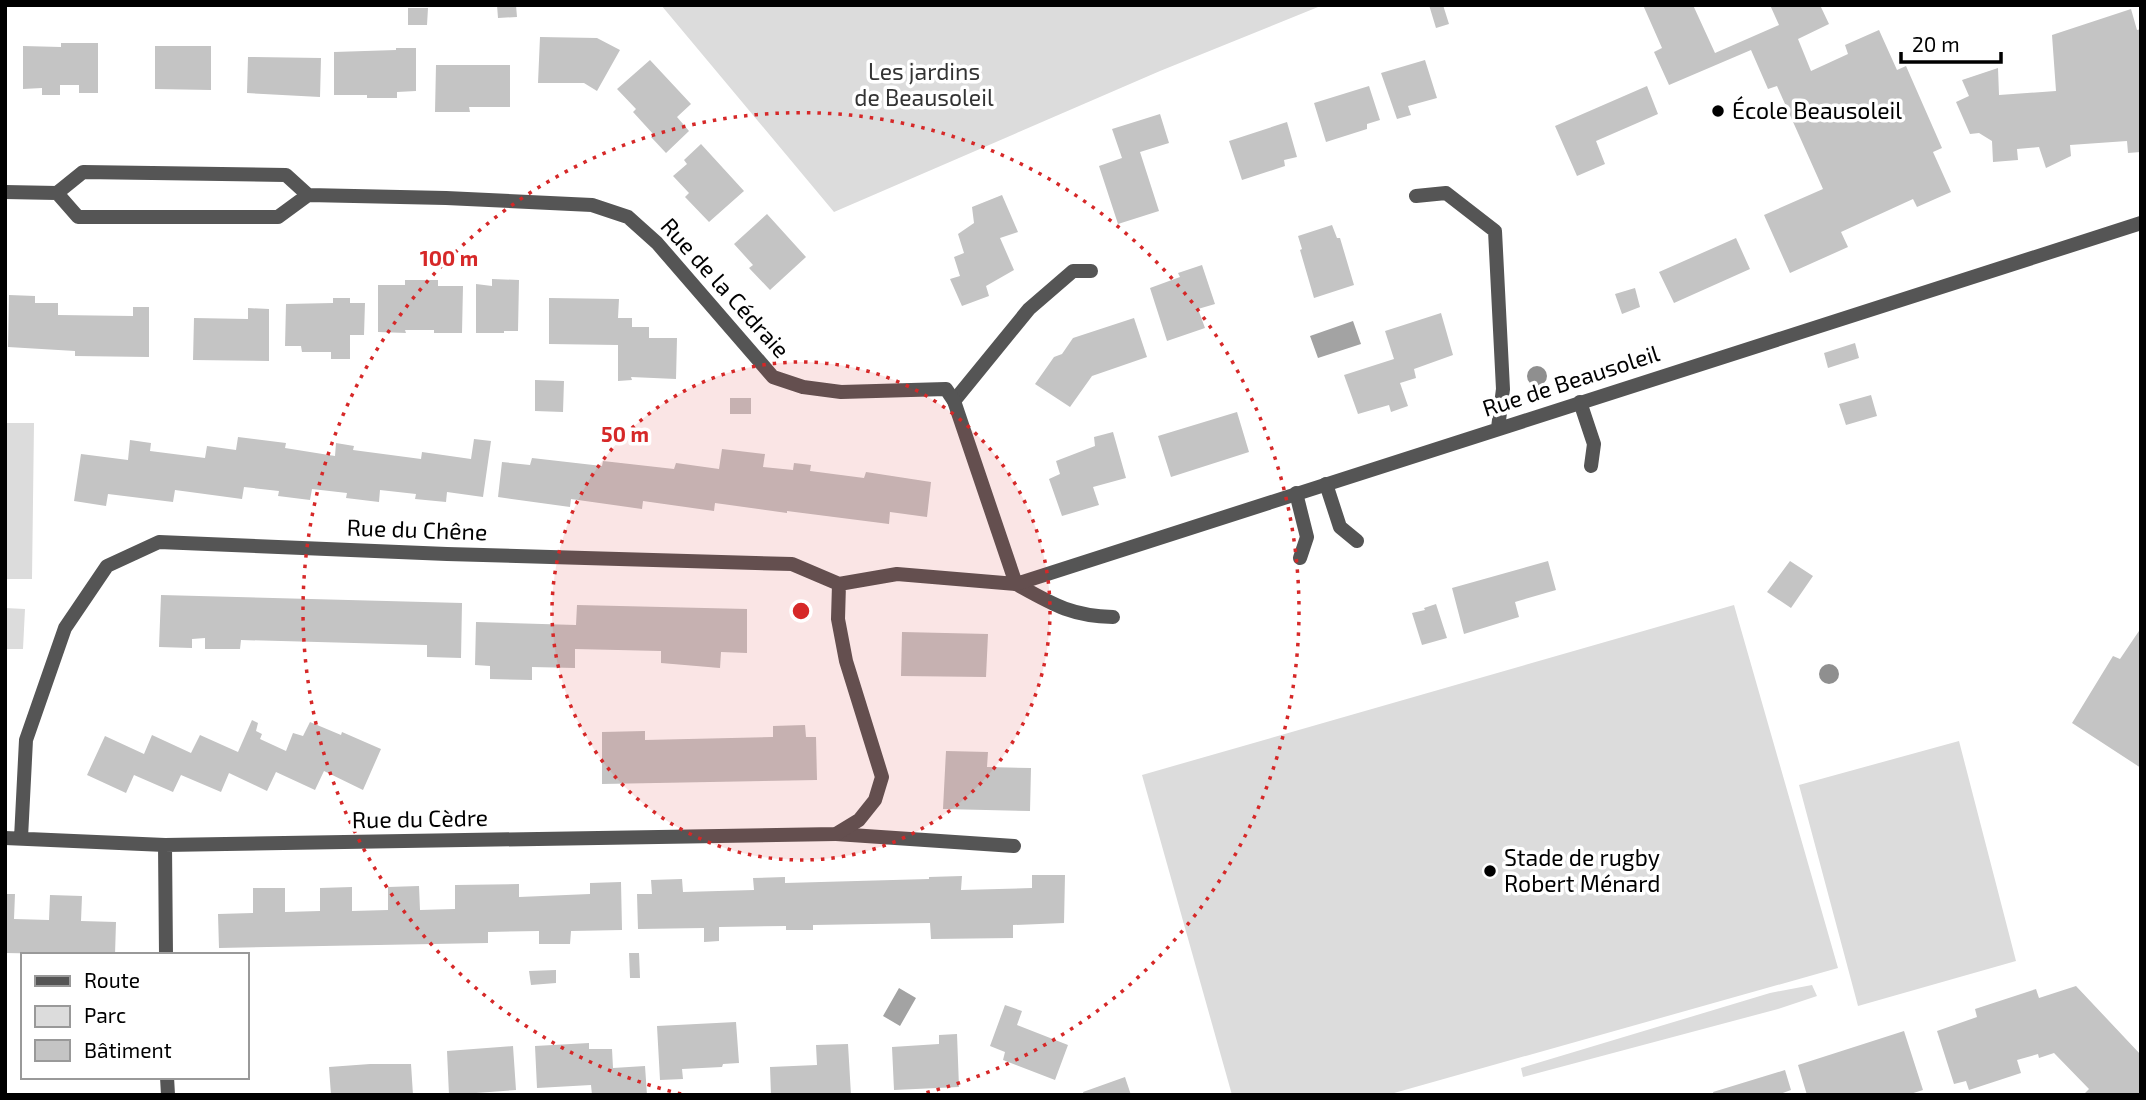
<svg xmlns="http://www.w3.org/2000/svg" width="2146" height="1100" viewBox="0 0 2146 1100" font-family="'Exo 2',sans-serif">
<rect width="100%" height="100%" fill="#fff"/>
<path fill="#dcdcdc" d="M661 5H1323L1160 71 834 212Z
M5 423H34L32 579H5Z
M1734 605 1838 968 1387 1095H1232L1142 775Z
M5 608 25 609 23 649H5Z
M1959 741 2016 961 1858 1006 1799 785Z
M1812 985 1817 996 1778 1009 1523 1077 1521 1068 1770 993Z"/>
<path fill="#a3a3a3" d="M1353 321 1361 344 1318 358 1310 336Z
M899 988 916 998 900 1026 883 1016Z"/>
<path fill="#c4c4c4" d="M497 5H516L517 17 498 18Z
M1429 5H1443L1449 24 1436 28Z
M1643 5H1693L1715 53 1779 25 1770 5H1820L1829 24 1798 39 1811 71 1848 54 1845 45 1879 30 1897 70 1906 66 1942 148 1933 152 1951 192 1917 207 1913 199 1841 232 1848 247 1790 273 1764 215 1823 189 1777 86 1768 89 1751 50 1669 85 1654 52 1662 48Z
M408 8H428L427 25H408Z
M2131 9 2137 30 2141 29V152L2128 153 2127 141 2070 145 2071 156 2046 168 2039 147 2017 149 2018 160 1993 162 1992 141 1979 133 1970 134 1956 102 1969 96 1962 80 1998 68 1999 95 2056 91 2052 35Z
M540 37 597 38 620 50 597 91 584 83H538Z
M61 43H98V93H79V85H60V95H42V88L23 89V46L61 47Z
M155 46H211V90L155 89Z
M396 48H416V91L397 92V98H367V95H334V52L396 50Z
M248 57 321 58 320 97 247 93Z
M650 60 691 104 677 117 689 131 666 153 651 137 654 135 633 112 636 109 617 89Z
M1425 60 1437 98 1408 106 1411 115 1397 119 1381 73Z
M436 65H510V107H469L470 112H435Z
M1369 86 1380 120 1367 124V129L1326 142 1314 103Z
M1647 86 1658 114 1596 141 1605 164 1577 176 1555 126Z
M1160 114 1169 143 1140 152 1159 211 1118 224 1099 166 1122 158 1112 129Z
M1287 122 1297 157 1284 160 1285 166 1242 180 1229 141Z
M701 144 744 191 709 222 685 197 689 193 673 176 687 164 684 160Z
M1002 195 1018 232 1000 238 1014 270 986 286 989 296 962 306 950 279 960 276 954 257 964 253 958 234 974 223 972 207Z
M767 214 806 257 770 290 749 268 753 265 734 244Z
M1332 225 1337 238H1340L1354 285 1314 298 1300 250 1302 249 1298 236Z
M1736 238 1750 269 1674 303 1659 272Z
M1202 265 1215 304 1198 309 1205 328 1167 341 1150 288 1180 277 1178 273Z
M492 279 519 280 518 331H504V333H476V284L492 286Z
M405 280H438V286H463L462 333H434V330H405L406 333 378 332V285H405Z
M1635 288 1640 307 1622 314 1615 294Z
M9 295 35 296V303H58V315L133 316V307H149V357L75 356V351L8 347Z
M333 298H350V303H365L364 335H350V359H331V352H302L301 346H285L286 304 333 303Z
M549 298 619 299 618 318H632V327H649V338H677L676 379 631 377 632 380 618 381V345L549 344Z
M248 308 269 309V361L193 360 194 318 248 319Z
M1441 313 1453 355 1414 369 1416 378 1400 383 1408 406 1391 412 1389 405 1358 414 1344 375 1394 359 1385 331Z
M1134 318 1147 357 1092 376 1070 407 1035 384 1054 357 1062 354 1073 338Z
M1855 343 1859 358 1828 368 1824 353Z
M535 380 564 381 563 412 535 411Z
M1871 395 1877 416 1846 425 1839 404Z
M730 398H751V414H730Z
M1237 412 1249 452 1171 477 1158 436Z
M1113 432 1126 478 1093 487 1099 505 1062 516 1049 479 1060 474 1056 461 1095 446 1094 437Z
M238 437 286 443 285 448 335 456 336 443 354 446 353 450 421 459 422 452 471 459 474 439 491 441 483 497 447 492 446 502 415 499 416 494 380 490 379 502 346 498 347 493 312 489 310 500 278 496 279 491 244 487 242 499 175 490 173 502 108 494 106 506 74 501 81 454 128 460 130 440 151 443 150 451 205 458 207 446 236 450Z
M722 449 765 454 763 467 793 470 794 463 811 465 810 471 864 478 866 472 931 482 927 517 890 512 889 524 787 511V513L715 503 714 511 643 501 642 509 571 499 570 507 498 497 502 462 530 465 532 458 602 466 603 461 674 469 676 463 719 469Z
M1548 561 1556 590 1515 602 1519 617 1464 634 1452 588Z
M1790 561 1813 576 1791 608 1767 592Z
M161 595 462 603 461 658 427 657V645L241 640 240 649H205V638L192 639V648L159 647Z
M1436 604 1447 638 1422 645 1412 613 1425 610 1424 608Z
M577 605 747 609V653L721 652 720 668 661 663V651L575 649V668L532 667V680L490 679V666L475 665 476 622 576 625Z
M2141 628V768L2072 723 2113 656 2120 659Z
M902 632 988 634 986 677 901 676Z
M252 720 258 723 256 731 262 734 260 739 286 751 293 733 303 736 310 722 341 735 342 732 381 749 363 790 324 771 315 790 276 772 267 791 229 773 221 792 181 775 173 792 134 775 126 793 87 775 105 736 144 754 152 735 191 753 200 735 238 752Z
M805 725 806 737H816L817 780 602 784V732L645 731V740L773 737V726Z
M946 751 988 752 987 767 1031 768 1030 811 943 809Z
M1032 875H1065L1064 923 1013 925V938L931 939 930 923 813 925V930H786V926L719 927V941L704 942V928L638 929 637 894H652L651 880 682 879 683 892 754 890 753 878 785 877V883L929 879V877L962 876 961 890 1032 888Z
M621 882 622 930 571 931 570 944H539V931L488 932V943L219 948 218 914 253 913V888H285V912L320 911V888L352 887V911L388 910V887L419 886 420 910 455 909V885L519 884V897L590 894V883Z
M5 894H15L14 919 49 920 50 895 82 896 81 921 116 922 115 955 5 953Z
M629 953H639L640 978H630Z
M556 970V983L531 985 529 971Z
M2076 986 2141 1055V1095H2083L2089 1089 2054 1053 2039 1058 2038 1054 2017 1060 2021 1073 1969 1090 1966 1081 1954 1084 1937 1031 1977 1017 1975 1009 2036 989 2039 998Z
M1005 1005 1022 1011 1017 1025 1068 1045 1055 1080 1003 1060 1005 1052 990 1046Z
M736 1022 739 1063 723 1064 722 1067 682 1069 683 1079 660 1080 657 1026Z
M1904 1031 1923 1090 1907 1095H1807L1798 1065Z
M957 1034 959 1087 894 1090 892 1047 939 1044V1035Z
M589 1043V1049H612L613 1068 645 1066 647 1095H592L591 1085 537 1088 535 1046Z
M848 1044 851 1095H771L770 1067 817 1065 816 1045Z
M513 1046 516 1090 449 1095 447 1051Z
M370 1064H411L413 1095H331L329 1067Z
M1785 1070 1791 1090 1777 1095H1714L1713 1092Z
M1125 1077 1131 1095H1084L1083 1092Z"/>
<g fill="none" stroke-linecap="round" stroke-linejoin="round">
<path stroke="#555" stroke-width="14" d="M954 401 1029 309 1073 271H1091
M1580 402 1594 444 1591 466
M1326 484 1340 527 1357 541
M1296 493 1307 537 1300 558
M1016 584C1052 604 1071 616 1113 617
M836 834 1014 846"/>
<path stroke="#555" stroke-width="14" d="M5 192 57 193
M308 195 286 175 83 172 57 193 78 217H278L308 195 446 198 592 205 628 217 657 243 773 377 803 387 841 392 946 389 954 401 1016 584
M1416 196 1446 193 1495 231 1503 389 1498 428
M5 838 165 845 836 834 859 820 875 800 882 777 846 661 838 619 839 584
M21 838 26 740 65 628 107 566 159 542 447 554 792 564 839 584 897 574 1016 584 2141 223
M165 845 166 955
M167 1077 168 1095"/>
</g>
<g fill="#8f8f8f">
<circle cx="1537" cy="376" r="10"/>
<circle cx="1829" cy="674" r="10"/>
</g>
<circle cx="801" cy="611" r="249" fill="#d62828" fill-opacity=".12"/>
<g fill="none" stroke="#d62828" stroke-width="3.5" stroke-dasharray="3.5 7">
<circle cx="801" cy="611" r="249"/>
<path d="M681 1094A498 498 0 1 1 921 1094"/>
</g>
<g fill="#000" stroke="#fff" stroke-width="2.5">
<circle cx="1718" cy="111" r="7"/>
<circle cx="1490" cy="871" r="7"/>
</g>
<g text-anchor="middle" stroke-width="7" stroke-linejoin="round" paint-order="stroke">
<g font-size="23" fill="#333" stroke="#fff">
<text x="924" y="80">Les jardins<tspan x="924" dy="26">de Beausoleil</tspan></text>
</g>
<g font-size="23" fill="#000" stroke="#fff" text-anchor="start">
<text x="1732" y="119">École Beausoleil</text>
<text x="1504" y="866">Stade de rugby<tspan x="1504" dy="26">Robert Ménard</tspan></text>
</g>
<g font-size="23" fill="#000" stroke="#fff">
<text transform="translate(725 288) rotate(48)" y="8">Rue de la Cédraie</text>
<text transform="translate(1571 381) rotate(-18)" y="8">Rue de Beausoleil</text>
<text transform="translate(417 530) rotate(2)" y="8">Rue du Chêne</text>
<text transform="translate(420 819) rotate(-1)" y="8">Rue du Cèdre</text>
</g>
</g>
<circle cx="801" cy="611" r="10" fill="#d62828" stroke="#fff" stroke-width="3.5"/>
<g font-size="21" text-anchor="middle" font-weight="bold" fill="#d62828" stroke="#fff" stroke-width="7" stroke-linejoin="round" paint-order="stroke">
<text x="449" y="266">100 m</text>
<text x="625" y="442">50 m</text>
</g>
<rect width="2146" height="1100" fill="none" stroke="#000000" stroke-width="14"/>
<rect x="21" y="953" width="228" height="126" fill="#ffffff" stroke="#999999" stroke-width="2"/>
<rect x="35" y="976" width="35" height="10" fill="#555555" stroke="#999999" stroke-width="2"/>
<text x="84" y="988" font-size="21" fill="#000000">Route</text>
<rect x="35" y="1006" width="35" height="21" fill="#dcdcdc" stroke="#999999" stroke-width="2"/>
<text x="84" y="1023" font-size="21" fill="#000000">Parc</text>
<rect x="35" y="1040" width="35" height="21" fill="#c4c4c4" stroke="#999999" stroke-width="2"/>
<text x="84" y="1058" font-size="21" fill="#000000">Bâtiment</text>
<path d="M1901 52v10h100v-10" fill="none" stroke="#000000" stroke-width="3.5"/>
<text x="1912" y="52" font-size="21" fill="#000000" stroke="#ffffff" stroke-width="5" paint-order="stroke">20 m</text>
</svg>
